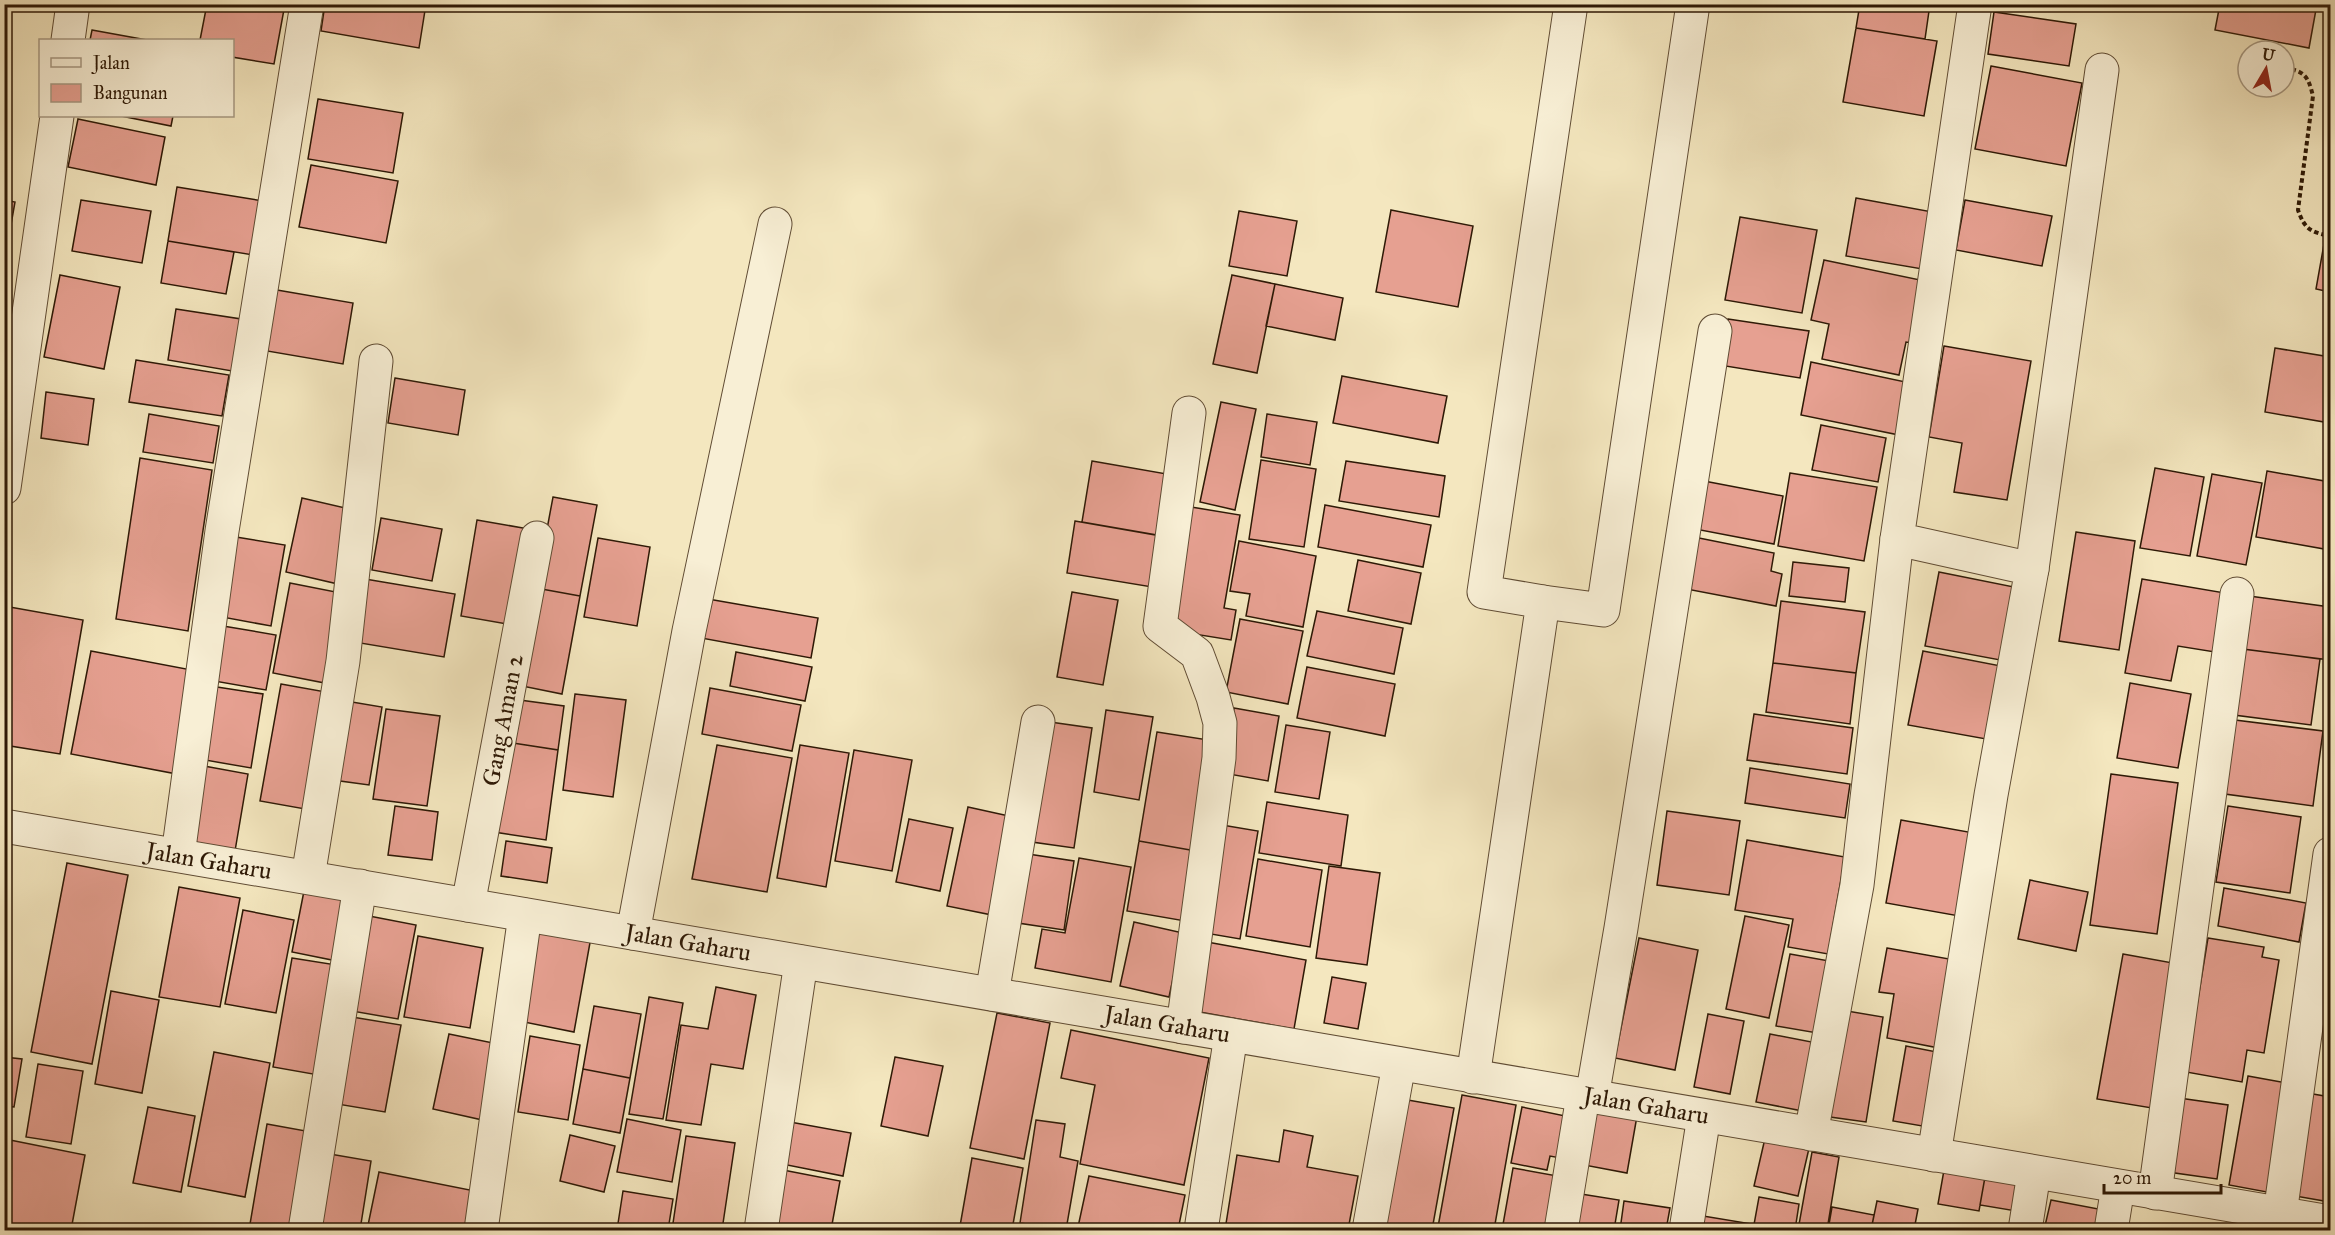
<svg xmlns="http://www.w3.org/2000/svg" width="2335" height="1235" viewBox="0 0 2335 1235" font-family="'IM FELL Great Primer',serif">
<rect width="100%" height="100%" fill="#f4e7bf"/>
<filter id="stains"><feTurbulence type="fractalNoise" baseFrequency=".00333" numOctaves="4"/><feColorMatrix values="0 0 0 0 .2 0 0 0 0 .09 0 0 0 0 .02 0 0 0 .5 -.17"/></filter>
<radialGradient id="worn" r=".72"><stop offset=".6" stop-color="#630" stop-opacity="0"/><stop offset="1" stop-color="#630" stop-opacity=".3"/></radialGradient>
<path fill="#e6a091" stroke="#2e1906" stroke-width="1.5" d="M207 4H285L274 64 232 57V40H200Z
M325 4H426L419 48 321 31Z
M1860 4H1930L1925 39 1856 28Z
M2220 4H2317L2309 48 2215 30Z
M1994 12 2076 24 2069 66 1988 54Z
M1856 28 1937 41 1924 116 1843 102Z
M92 30 147 40H90Z
M1991 66 2082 83 2066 166 1975 149Z
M318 99 403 113 393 173 308 159Z
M121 116H173L171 126Z
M78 119 165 137 156 185 68 167Z
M311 165 398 181 386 243 299 227Z
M177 187 263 201 253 255 168 241Z
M1856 198 1938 213 1928 270 1846 256Z
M4 200 15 202 4 264Z
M81 200 151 211 142 263 72 251Z
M1965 200 2052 216 2042 266 1956 250Z
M1391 210 1473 226 1458 307 1376 292Z
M1239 211 1297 221 1287 276 1229 266Z
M1740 217 1817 230 1802 313 1725 300Z
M168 241 234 252 226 294 161 283Z
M2324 244 2330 245V292L2316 289Z
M1824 260 1925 281 1912 343 1906 342 1899 375 1822 359 1829 324 1811 320Z
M60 275 120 287 104 369 44 357Z
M1232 275 1275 284 1257 373 1213 364Z
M1275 284 1343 298 1335 340 1266 326Z
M277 290 353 303 343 364 267 351Z
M176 309 241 319 232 371 168 360Z
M1728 319 1809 331 1800 378 1719 365Z
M1944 346 2031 361 2007 500 1954 492 1962 443 1929 437Z
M2275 348 2330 357V423L2265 412Z
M136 360 229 375 222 416 129 402Z
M1811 362 1915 384 1904 436 1801 415Z
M1342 376 1447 396 1438 443 1333 423Z
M395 378 465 390 458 435 388 423Z
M46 392 94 399 88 445 41 438Z
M1221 402 1256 409 1235 510 1200 502Z
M149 414 219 426 213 463 143 452Z
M1267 414 1317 422 1310 465 1261 457Z
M1821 425 1886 438 1878 482 1812 470Z
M140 458 212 470 188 631 116 619Z
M1261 460 1316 469 1304 547 1249 539Z
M1092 461 1167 474 1157 535 1082 522Z
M1346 461 1445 476 1439 517 1339 501Z
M2155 468 2204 477 2190 556 2140 548Z
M2267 471 2330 482V550L2256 537Z
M1790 473 1877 487 1864 561 1778 546Z
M2212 474 2262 483 2246 565 2197 556Z
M1704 481 1783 496 1774 544 1695 529Z
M553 497 597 505 580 596 536 588Z
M302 498 354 510 338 584 286 572Z
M1325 505 1431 525 1423 567 1318 547Z
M1185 506 1240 515 1224 608 1236 610 1231 640 1169 630Z
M381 518 442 529 432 581 372 570Z
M477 520 529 529 513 625 461 616Z
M1075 521 1161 536 1152 587 1067 573Z
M2076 532 2135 541 2119 650 2059 641Z
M1689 536 1774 553 1771 571 1782 574 1776 606 1681 588Z
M236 537 285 545 271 626 222 617Z
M598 538 650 547 637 626 584 617Z
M1239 541 1316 556 1303 627 1246 616 1250 594 1230 591Z
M1358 560 1421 573 1411 624 1348 611Z
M1793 562 1849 568 1845 602 1789 596Z
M1939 572 2014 587 2000 660 1925 646Z
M365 579 455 594 444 657 354 642Z
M2142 579 2231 594 2221 653 2178 646 2171 681 2125 673Z
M290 583 346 594 330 684 273 673Z
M536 588 580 596 562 694 517 685Z
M1072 592 1118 600 1103 685 1057 677Z
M2249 596 2330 607V660L2243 649Z
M708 599 818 618 811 658 701 638Z
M1781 601 1865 612 1856 673 1773 663Z
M4 606 83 620 60 754 4 745Z
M1317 611 1403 628 1394 674 1307 656Z
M1240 619 1303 631 1288 704 1226 692Z
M223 626 276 635 266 690 214 681Z
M2243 649 2320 659 2311 725 2234 715Z
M91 651 197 671 177 774 71 754Z
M1923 651 2001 666 1986 739 1908 725Z
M736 652 812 667 805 701 730 686Z
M1773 663 1856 673 1850 724 1766 712Z
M1307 667 1395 684 1385 736 1297 718Z
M2130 683 2191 694 2178 768 2117 758Z
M281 684 326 692 305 809 260 801Z
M217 687 263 694 251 768 205 760Z
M710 688 801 705 792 751 702 734Z
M575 694 626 700 613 797 563 790Z
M512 699 564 706 558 750 506 742Z
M346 701 382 707 369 785 333 780Z
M1234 708 1279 716 1268 781 1223 773Z
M386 709 440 716 427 806 373 799Z
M1106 710 1153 717 1139 800 1094 792Z
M1754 714 1853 728 1847 774 1747 760Z
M2235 720 2323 731 2313 806 2225 794Z
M1050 722 1092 728 1074 848 1032 842Z
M1286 725 1330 732 1319 799 1275 792Z
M1157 732 1215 741 1196 851 1139 841Z
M506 742 558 750 546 840 494 832Z
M717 745 792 758 767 892 692 879Z
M800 745 849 753 826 887 777 878Z
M854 750 912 760 892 871 835 861Z
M204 766 248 774 235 851 191 843Z
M1750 768 1850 784 1845 818 1745 803Z
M2111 774 2178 783 2157 934 2090 925Z
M1267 802 1348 815 1341 866 1259 853Z
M395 806 438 812 432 860 388 855Z
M2228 806 2301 817 2290 893 2216 882Z
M968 807 1018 818 997 916 947 906Z
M1667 811 1740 821 1729 895 1657 885Z
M909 819 953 828 940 891 896 882Z
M1901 820 1974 833 1959 916 1886 903Z
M1216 824 1258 831 1240 939 1199 932Z
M1747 840 1845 857 1828 954 1788 947 1793 919 1735 910Z
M506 841 552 848 547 883 501 876Z
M1139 841 1196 851 1185 921 1127 911Z
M1028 854 1074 861 1064 930 1018 923Z
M1079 858 1131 867 1111 982 1035 968 1042 929 1065 933Z
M1258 859 1322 870 1310 947 1246 936Z
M67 863 128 875 92 1064 31 1052Z
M1329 866 1380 873 1367 965 1316 958Z
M2030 880 2088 892 2076 951 2018 939Z
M179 887 240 898 220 1007 159 997Z
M2224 888 2306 903 2299 942 2218 926Z
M304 891 350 901 337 961 292 952Z
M243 910 294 920 276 1013 225 1004Z
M364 915 416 925 398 1019 346 1010Z
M1745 916 1789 925 1769 1018 1726 1009Z
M1134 922 1183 933 1169 997 1120 986Z
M536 927 591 937 574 1032 519 1021Z
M418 936 483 948 470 1028 404 1017Z
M1639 938 1698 950 1675 1070 1615 1058Z
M2208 938 2264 947 2262 957 2279 960 2264 1053 2247 1050 2242 1082 2186 1072Z
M1207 942 1306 960 1294 1029 1194 1011Z
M1887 948 1955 960 1939 1048 1887 1038 1894 994 1879 992Z
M1790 954 1835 962 1823 1034 1776 1026Z
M2123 954 2184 965 2158 1109 2097 1099Z
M292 958 343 966 324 1076 273 1067Z
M1332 977 1366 983 1358 1029 1324 1023Z
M716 987 756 995 743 1069 711 1064 701 1125 666 1120 681 1025 708 1029Z
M111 991 159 1000 142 1093 95 1084Z
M649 997 683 1003 663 1119 629 1114Z
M594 1006 641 1014 630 1078 583 1069Z
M1841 1010 1883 1017 1866 1122 1823 1116Z
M997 1013 1050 1023 1024 1159 970 1148Z
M1708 1014 1744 1021 1730 1094 1694 1087Z
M352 1017 401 1025 385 1112 337 1104Z
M1071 1030 1209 1058 1184 1185 1080 1164 1095 1085 1061 1078Z
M449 1034 503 1045 487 1121 433 1109Z
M1770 1034 1822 1044 1808 1112 1756 1102Z
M530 1036 580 1045 568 1120 518 1112Z
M1906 1046 1942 1053 1928 1127 1893 1121Z
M214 1052 270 1063 245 1197 188 1186Z
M4 1057 22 1059 14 1107 4 1106Z
M895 1057 943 1066 928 1136 881 1126Z
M38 1064 83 1071 71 1144 26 1137Z
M583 1069 630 1078 620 1133 573 1124Z
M2248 1076 2292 1084 2272 1193 2229 1185Z
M2313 1094 2330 1097V1202L2295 1196Z
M1462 1095 1516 1105 1494 1230H1456L1438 1227Z
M2179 1098 2228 1105 2217 1179 2168 1172Z
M1402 1099 1454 1108 1432 1230H1379Z
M148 1107 195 1116 181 1192 133 1183Z
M1522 1107 1575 1118 1566 1159 1550 1156 1547 1170 1511 1163Z
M1594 1108 1637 1116 1627 1173 1584 1165Z
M627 1119 681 1130 672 1182 617 1172Z
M1036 1120 1065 1124 1060 1157 1078 1161 1066 1230 1020 1223Z
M790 1122 851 1133 843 1176 782 1164Z
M267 1124 317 1133 300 1230H249Z
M1284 1130 1313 1136 1307 1167 1358 1176 1348 1230H1225L1237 1155 1279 1162Z
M1766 1134 1810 1144 1798 1196 1754 1186Z
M570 1135 615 1146 604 1192 560 1181Z
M686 1136 735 1143 722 1230H672Z
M10 1140 85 1155 71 1230H4V1171Z
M1812 1152 1839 1157 1827 1230H1798Z
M324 1153 371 1161 360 1230H311Z
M972 1158 1023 1168 1012 1230H983L960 1226Z
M1513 1168 1563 1177 1554 1230H1502Z
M783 1170 840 1181 831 1230H771Z
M1944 1170 1985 1177 1979 1211 1938 1204Z
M379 1172 480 1192 472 1230H367Z
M1089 1176 1185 1195 1178 1230H1094L1078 1227Z
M1985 1177 2026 1183 2022 1212 1980 1205Z
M623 1191 673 1199 668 1230H617Z
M1581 1194 1619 1200 1614 1230H1575Z
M1759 1197 1799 1204 1795 1230H1753Z
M2051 1200 2109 1211 2105 1230H2044Z
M1624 1201 1670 1208 1666 1230H1620Z
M1877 1201 1918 1209 1914 1230H1871Z
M1832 1207 1874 1215 1871 1230H1828Z
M1697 1215 1752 1224 1751 1230H1694Z"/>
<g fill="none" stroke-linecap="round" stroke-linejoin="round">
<g stroke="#604c34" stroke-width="35">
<g id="street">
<path d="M68 40 73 4"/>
<path d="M4 488 57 116"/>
<path d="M2032 569 2102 70"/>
<path d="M1543 602 1603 610 1693 4"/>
<path id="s1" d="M4 826 2330 1222"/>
<path d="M178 855 222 531 307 4"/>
<path d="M308 877 343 661 376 361"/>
<path id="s2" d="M468 905 537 538"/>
<path d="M633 933 689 631 775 224"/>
<path d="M992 994 1038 722"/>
<path d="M1183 1027 1219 758 1220 723 1213 697 1197 654 1160 626 1189 413"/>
<path d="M1473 1077 1543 602 1484 592 1571 4"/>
<path d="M1592 1097 1621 928 1715 331"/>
<path d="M1811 1134 1857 885 1897 539"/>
<path d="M1934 1155 1991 795 2032 569 1897 539 1975 4"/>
<path d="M2155 1193 2237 594"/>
<path d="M2280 1214 2330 854"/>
<path d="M305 1230 360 886"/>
<path d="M481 1230 525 915"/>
<path d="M761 1230 801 962"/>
<path d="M1201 1230 1231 1035"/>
<path d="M1369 1230 1399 1064"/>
<path d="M1561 1230 1583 1096"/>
<path d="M1686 1230 1704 1116"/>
<path d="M2025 1230 2034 1173"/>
<path d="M2111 1230 2118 1187"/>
</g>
</g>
<path stroke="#2e1906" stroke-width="4" stroke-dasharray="4.5 3" stroke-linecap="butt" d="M2284 68C2305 71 2308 76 2313 96L2298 210C2305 230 2311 232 2330 236"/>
<use href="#street" stroke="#f8efd5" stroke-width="33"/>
</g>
<g text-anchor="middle" stroke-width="4.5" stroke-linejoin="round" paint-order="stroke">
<g font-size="24" fill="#2e1906" stroke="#f8efd5">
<text dy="8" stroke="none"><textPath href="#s2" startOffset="188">Gang Aman 2</textPath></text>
<text dy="8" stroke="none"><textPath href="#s1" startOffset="208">Jalan Gaharu</textPath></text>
<text dy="8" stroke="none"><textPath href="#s1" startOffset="694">Jalan Gaharu</textPath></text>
<text dy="8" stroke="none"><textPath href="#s1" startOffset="1180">Jalan Gaharu</textPath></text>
<text dy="8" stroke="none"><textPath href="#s1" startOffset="1666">Jalan Gaharu</textPath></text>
</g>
</g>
<rect width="2335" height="1235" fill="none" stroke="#f4e7bf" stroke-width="24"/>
<rect x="6" y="6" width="2323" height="1223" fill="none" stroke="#2e1906" stroke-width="3"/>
<rect x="12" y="12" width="2311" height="1211" fill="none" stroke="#2e1906" stroke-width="1.5"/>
<rect x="39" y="39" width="195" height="78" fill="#f8efd5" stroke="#a79982" stroke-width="1.5"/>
<rect x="51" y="58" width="30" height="9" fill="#f8efd5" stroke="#a79982" stroke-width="1.5"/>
<text x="93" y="69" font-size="18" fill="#2e1906">Jalan</text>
<rect x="51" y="84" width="30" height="18" fill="#e6a091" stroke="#a79982" stroke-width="1.5"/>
<text x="93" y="99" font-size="18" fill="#2e1906">Bangunan</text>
<g transform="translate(2266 69) rotate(10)"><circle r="28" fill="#f8efd5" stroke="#a79982" stroke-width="1.5"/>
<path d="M0-4.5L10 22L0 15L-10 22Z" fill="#8f2418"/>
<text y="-9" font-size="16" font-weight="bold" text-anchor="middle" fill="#2e1906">U</text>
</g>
<path d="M2104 1184v9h117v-9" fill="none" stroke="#2e1906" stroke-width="3"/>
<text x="2113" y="1184" font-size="18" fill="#2e1906" stroke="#f8efd5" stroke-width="4.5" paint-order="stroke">20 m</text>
<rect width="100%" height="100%" filter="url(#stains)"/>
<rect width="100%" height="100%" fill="url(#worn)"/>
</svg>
